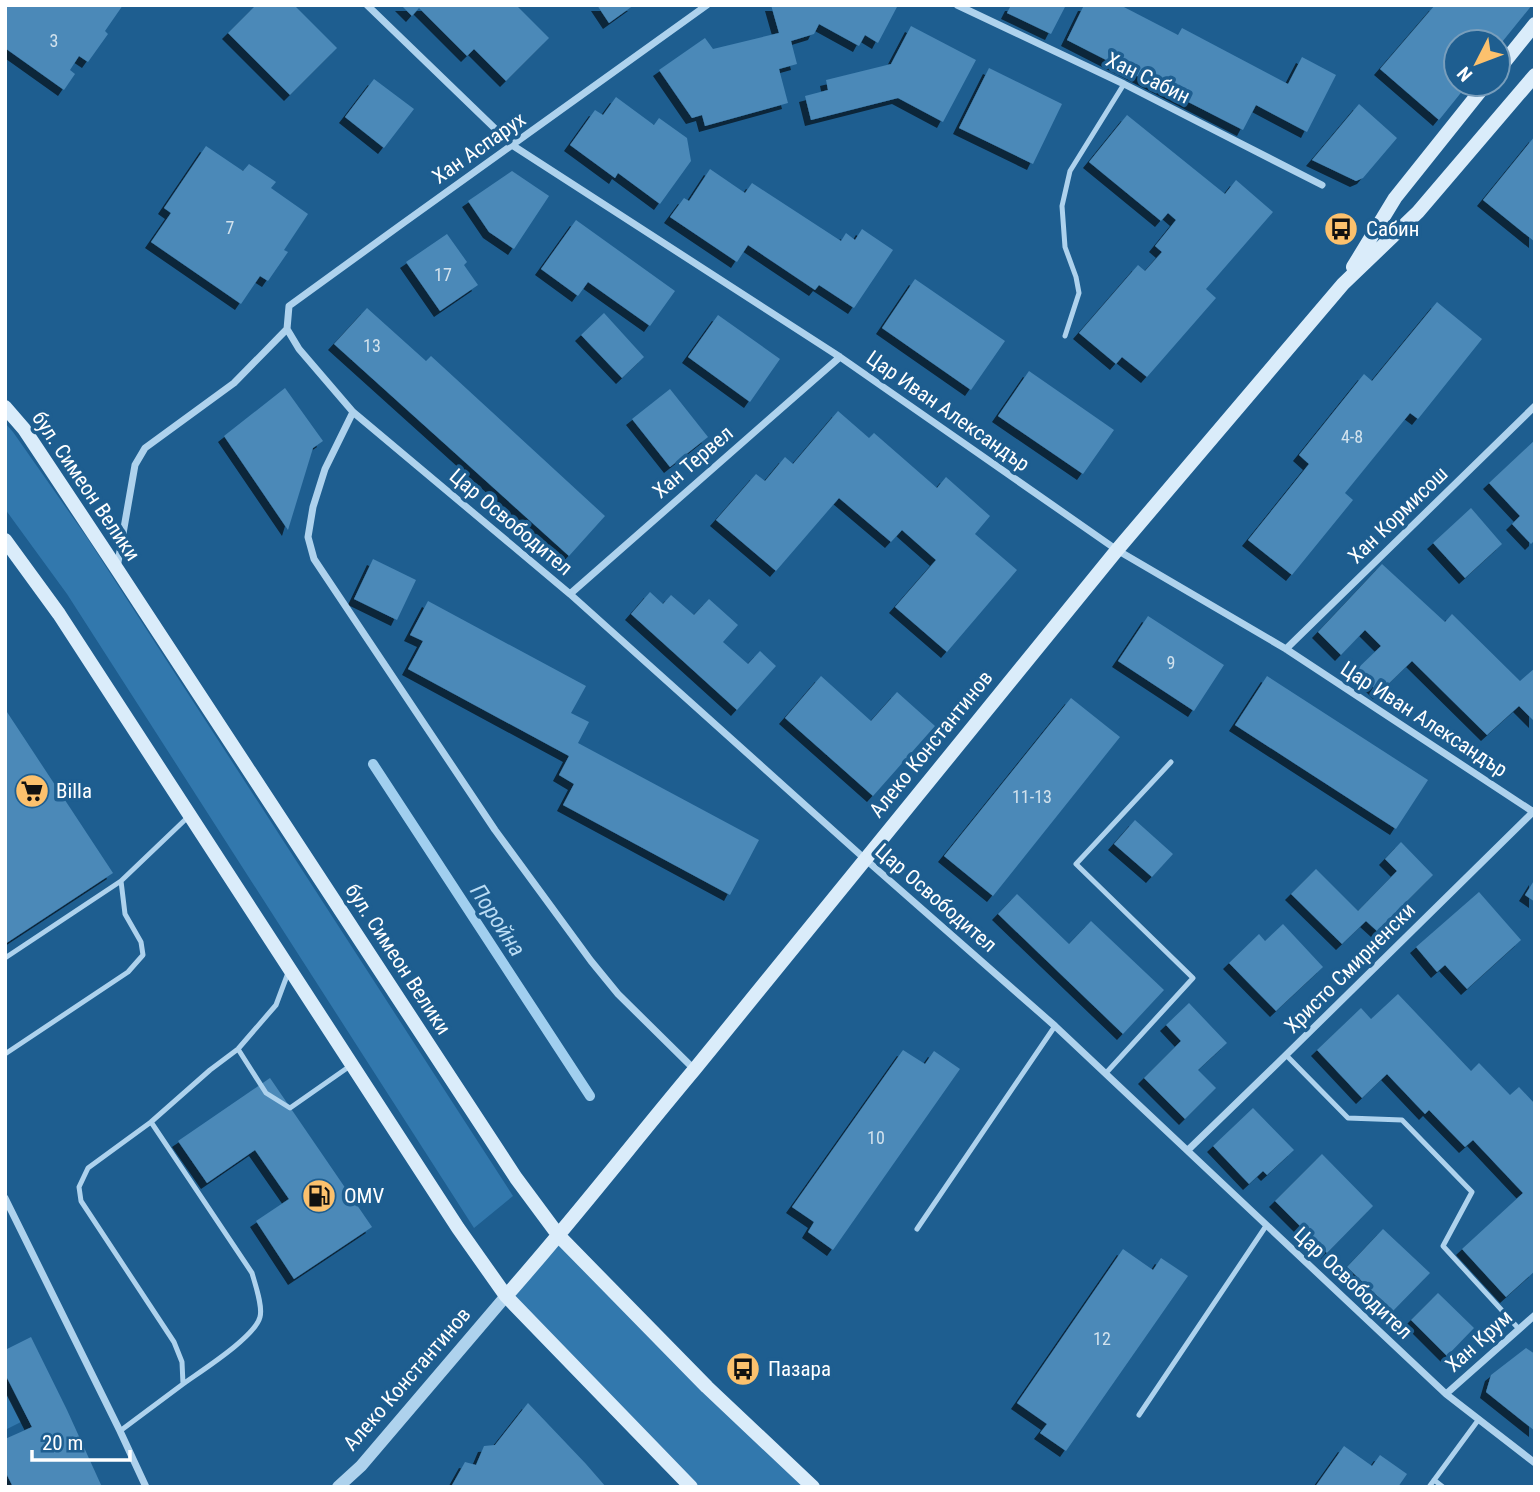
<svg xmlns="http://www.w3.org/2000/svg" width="1540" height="1492" viewBox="0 0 1540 1492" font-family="'Roboto Condensed',sans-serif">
<defs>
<filter id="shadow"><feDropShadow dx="-6" dy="6" stdDeviation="0" flood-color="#0009"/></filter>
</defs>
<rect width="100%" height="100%" fill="#1e5e90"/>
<path fill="#3278ad" d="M5 423 13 432 88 539 513 1196 474 1228 67 594 5 509Z
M559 1236 813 1487H691L506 1296Z
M5 1390 21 1422 5 1430Z"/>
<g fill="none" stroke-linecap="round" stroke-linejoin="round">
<path stroke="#a1cfef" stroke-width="10" d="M373 764 590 1096"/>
</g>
<path fill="#4b89b8" filter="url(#shadow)" d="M5 5H123L105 31 108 34 88 62 79 56 70 70 75 74 64 90 5 48Z
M256 5H294L337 48 290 95 228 33Z
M401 5H516L549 38 506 81 474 49 467 56 419 8 412 16Z
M597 5H634L609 23Z
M771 5H898L878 43 865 35 859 46 819 24 814 34 791 41 797 64 779 69 788 103 705 126 702 115 692 118 659 70 705 38 713 49 779 33Z
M1011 5H1066L1051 34 1007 13Z
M1084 5H1120L1178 35 1182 28 1288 84 1302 57 1336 75 1307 132 1256 105 1243 130 1067 40Z
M1435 5H1532L1498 47V42H1456V84H1468L1439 120 1380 69Z
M911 26 976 60 943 122 898 98 811 120 805 96 828 90 826 80 891 64Z
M989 68 1062 104 1033 164 959 128Z
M374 79 414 109 384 148 345 117Z
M616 97 654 125 659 118 687 138 691 161 660 204 618 173 615 178 570 145 595 110 603 115Z
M1359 104 1397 138 1363 178 1356 181 1312 160Z
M1127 115 1225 194 1236 180 1273 212 1206 289 1216 298 1147 377 1122 357 1116 364 1079 333 1138 265 1145 271 1162 252 1155 246 1176 220 1168 213 1161 221 1089 162Z
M1535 136V242L1483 200Z
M206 146 243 171 249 164 276 182 271 188 308 214 284 250 288 252 268 281 260 276 241 304 151 242 171 213 164 208Z
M710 169 745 193 752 183 841 241 846 233 855 240 862 229 893 250 854 308 819 285 815 290 748 245 737 262 670 217 684 198 689 201Z
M512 171 549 196 514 249 489 232 468 201Z
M576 220 675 291 650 326 588 282 578 296 541 269Z
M447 234 467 262 464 265 478 285 440 311 406 262Z
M915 279 1005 341 971 390 882 328Z
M1437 302 1482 339 1418 419 1410 413 1345 493 1353 500 1292 575 1248 540 1309 464 1299 455 1364 374 1372 381Z
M367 308 426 361 431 356 605 516 569 556 334 344Z
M604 313 644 357 622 378 581 335Z
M718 315 780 359 750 402 688 357Z
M1029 371 1114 430 1083 474 998 416Z
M285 388 323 441 313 448 288 530 224 436Z
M670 389 708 437 670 467 632 419Z
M838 411 869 438 874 433 937 488 946 477 990 516 975 534 1017 570 947 652 895 607 936 560 902 530 891 542 839 498 776 571 716 520 756 474 765 481 785 457 793 464Z
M1535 440V540L1531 544 1512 524 1520 516 1489 483Z
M1471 508 1502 544 1465 578 1433 543Z
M373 559 416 580 397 620 354 599Z
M1382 564 1445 622 1452 614 1520 681 1535 668V722L1519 706 1487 735 1412 661 1379 693 1356 670 1381 646 1365 630 1341 655 1318 632Z
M650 592 663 604 671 595 694 615 709 599 738 625 723 642 748 664 760 651 776 666 737 710 631 614Z
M428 601 586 686 571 713 589 722 578 743 759 840 730 895 563 805 574 784 559 775 569 756 408 669 423 641 410 635Z
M1148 616 1224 665 1194 711 1118 661Z
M821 676 871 721 897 692 935 726 873 796 785 718Z
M1267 676 1428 780 1396 829 1235 725Z
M1071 698 1120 737 993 896 944 856Z
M5 709 113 873 5 944Z
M1135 820 1173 854 1152 877 1114 844Z
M1401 842 1433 875 1377 931 1366 921 1342 944 1291 894 1316 869 1358 911 1397 871 1385 859Z
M1535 879V902L1525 895Z
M1479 892 1521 940 1467 989 1445 965 1437 972 1416 947Z
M1017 894 1069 944 1091 921 1164 990 1123 1034 998 914Z
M1283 924 1323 967 1276 1011 1229 963 1259 934 1265 941Z
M1398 994 1471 1071 1479 1063 1510 1095 1519 1087 1535 1104V1271L1506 1297 1462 1249 1523 1193 1473 1140 1465 1147 1429 1110 1425 1114 1387 1074 1362 1098 1317 1050 1361 1008 1371 1019Z
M1189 1003 1227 1043 1198 1070 1216 1088 1185 1119 1144 1078 1181 1041 1166 1025Z
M903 1050 925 1064 934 1051 960 1069 833 1250 808 1232 814 1222 792 1207Z
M270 1078 372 1227 294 1279 256 1221 289 1199 255 1150 207 1183 178 1141Z
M1253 1108 1294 1150 1267 1175 1263 1171 1249 1184 1213 1146Z
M1322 1154 1373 1206 1327 1253 1275 1201Z
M1383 1229 1430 1273 1393 1311 1347 1267Z
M1123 1249 1153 1270 1161 1258 1188 1276 1066 1451 1040 1433 1047 1424 1017 1403Z
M1438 1293 1474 1328 1447 1356 1411 1320Z
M31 1337 67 1410 102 1487H13L5 1471V1439L32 1427 5 1374V1350Z
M1526 1348 1535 1354V1431L1486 1392 1491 1375Z
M528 1403 586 1464 606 1487H451L465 1462 476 1465 484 1446 495 1445Z
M1344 1446 1372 1466 1380 1455 1407 1474 1398 1487H1315Z"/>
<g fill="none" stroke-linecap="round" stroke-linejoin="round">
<path stroke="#aed2ed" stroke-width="5" d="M1065 336 1079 293 1076 277 1065 247 1062 206 1070 171 1124 84
M5 958 121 881 188 817
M238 1049 266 1093 290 1108 350 1066
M5 1054 128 972 143 955 141 942 125 914 121 881
M1286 1055 1348 1118 1402 1120 1472 1192 1443 1246 1519 1329
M1106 1073 1193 978 1076 864 1171 762
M151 1122 252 1273C255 1284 263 1306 260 1317 255 1337 201 1371 183 1384
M917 1229 1055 1026
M1139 1415 1266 1226
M120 1431 183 1384 182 1362 174 1342 81 1201 79 1187 88 1168 151 1122 210 1070 238 1049 276 1005 288 973
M1434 1480 1443 1487
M1429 1487 1479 1419"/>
<path stroke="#aed2ed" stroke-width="7" d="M367 5 512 145 840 357 1117 550 1286 649 1535 813
M957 5 1124 84 1322 185
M287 329 299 349 353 412 570 594 865 859 1055 1026 1446 1394 1535 1463
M287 329 289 306 402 224 707 5
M353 412 325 469 313 507 308 537 314 559 495 830 591 961 618 994 694 1069
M117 568 135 465 145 448 234 383 287 329
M570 594 840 357
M1286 649 1535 406
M1188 1150 1286 1055 1535 810
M5 1198 120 1431 146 1487
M1446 1394 1535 1315"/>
<path stroke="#aed2ed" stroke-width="12" d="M338 1487 361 1466 506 1296"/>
<path stroke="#daecfa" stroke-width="14" d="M1498 70 1535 24
M1353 267 1395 198 1486 84
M5 407 24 429 117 569 516 1178 559 1236 707 1387 813 1487
M5 540 59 614 458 1228 506 1296 691 1487
M506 1296C571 1223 631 1145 694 1070L1117 550 1343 284 1418 212 1535 75"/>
</g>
<defs>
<g id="bus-disc" transform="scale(1.75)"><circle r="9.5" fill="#fcc16d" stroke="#1e5e90"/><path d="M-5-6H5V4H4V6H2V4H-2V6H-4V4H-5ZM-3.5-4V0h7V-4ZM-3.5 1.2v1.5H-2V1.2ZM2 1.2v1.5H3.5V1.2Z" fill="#111"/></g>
<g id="supermarket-disc" transform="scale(1.75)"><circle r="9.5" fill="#fcc16d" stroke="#1e5e90"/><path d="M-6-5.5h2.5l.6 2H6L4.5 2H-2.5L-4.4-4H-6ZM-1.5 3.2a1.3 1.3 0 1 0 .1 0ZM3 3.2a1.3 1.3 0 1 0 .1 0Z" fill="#111"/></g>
<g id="fuel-disc" transform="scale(1.75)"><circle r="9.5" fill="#fcc16d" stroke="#1e5e90"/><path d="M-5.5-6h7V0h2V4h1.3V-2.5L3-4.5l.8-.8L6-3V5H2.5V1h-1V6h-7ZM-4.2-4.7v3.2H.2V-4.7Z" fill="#111"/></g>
</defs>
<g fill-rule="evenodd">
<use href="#bus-disc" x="1341" y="229"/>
<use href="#supermarket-disc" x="32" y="791"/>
<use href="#fuel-disc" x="319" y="1196"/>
<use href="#bus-disc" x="743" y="1369"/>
</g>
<g text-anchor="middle" stroke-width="7" stroke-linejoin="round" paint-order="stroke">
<g font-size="18" fill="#d2e2ed">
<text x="54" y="47">3</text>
<text x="230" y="234">7</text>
<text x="443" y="281">17</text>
<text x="372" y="352">13</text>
<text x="1352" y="443">4-8</text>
<text x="1171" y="669">9</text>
<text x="1032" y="803">11-13</text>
<text x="876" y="1144">10</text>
<text x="1102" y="1345">12</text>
</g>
<g font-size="21" fill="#fff" stroke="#1e5e90">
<text transform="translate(1148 78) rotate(26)" y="7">Хан Сабин</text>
<text transform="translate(479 148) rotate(-35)" y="7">Хан Аспарух</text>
<text transform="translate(948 411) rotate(35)" y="7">Цар Иван Александър</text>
<text transform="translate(693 462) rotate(-41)" y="7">Хан Тервел</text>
<text transform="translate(86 486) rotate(56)" y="7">бул. Симеон Велики</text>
<text transform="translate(1398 515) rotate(-44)" y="7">Хан Кормисош</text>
<text transform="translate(511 522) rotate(40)" y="7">Цар Освободител</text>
<text transform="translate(1424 719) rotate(33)" y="7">Цар Иван Александър</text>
<text transform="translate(931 744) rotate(-51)" y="7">Алеко Константинов</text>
<text transform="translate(936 898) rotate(41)" y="7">Цар Освободител</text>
<text transform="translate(398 959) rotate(57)" y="7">бул. Симеон Велики</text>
<text transform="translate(1350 968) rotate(-45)" y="7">Христо Смирненски</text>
<text transform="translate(1353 1283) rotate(43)" y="7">Цар Освободител</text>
<text transform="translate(1479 1341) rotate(-42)" y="7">Хан Крум</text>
<text transform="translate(407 1379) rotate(-49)" y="7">Алеко Константинов</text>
</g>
<g font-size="21" fill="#fff" stroke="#1e5e90" text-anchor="start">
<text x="1366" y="236">Сабин</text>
<text x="56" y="798">Billa</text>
<text x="344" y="1203">OMV</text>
<text x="768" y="1376">Пазара</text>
</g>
<g font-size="23" font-style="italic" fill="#badcf4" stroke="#1e5e90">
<text transform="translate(498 920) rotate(57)" y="8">Поройна</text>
</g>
</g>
<rect width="1540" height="1492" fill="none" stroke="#ffffff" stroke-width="14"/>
<g transform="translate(1477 63) rotate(228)"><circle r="33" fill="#1e5e90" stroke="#789ebc" stroke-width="2"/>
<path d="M0-5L12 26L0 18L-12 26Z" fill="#fcc16d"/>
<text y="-10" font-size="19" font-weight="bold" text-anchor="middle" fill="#ffffff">N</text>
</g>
<path d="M32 1450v10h98v-10" fill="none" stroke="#ffffff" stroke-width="3.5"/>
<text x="42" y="1450" font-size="21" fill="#ffffff" stroke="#1e5e90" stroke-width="5" paint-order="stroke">20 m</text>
</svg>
